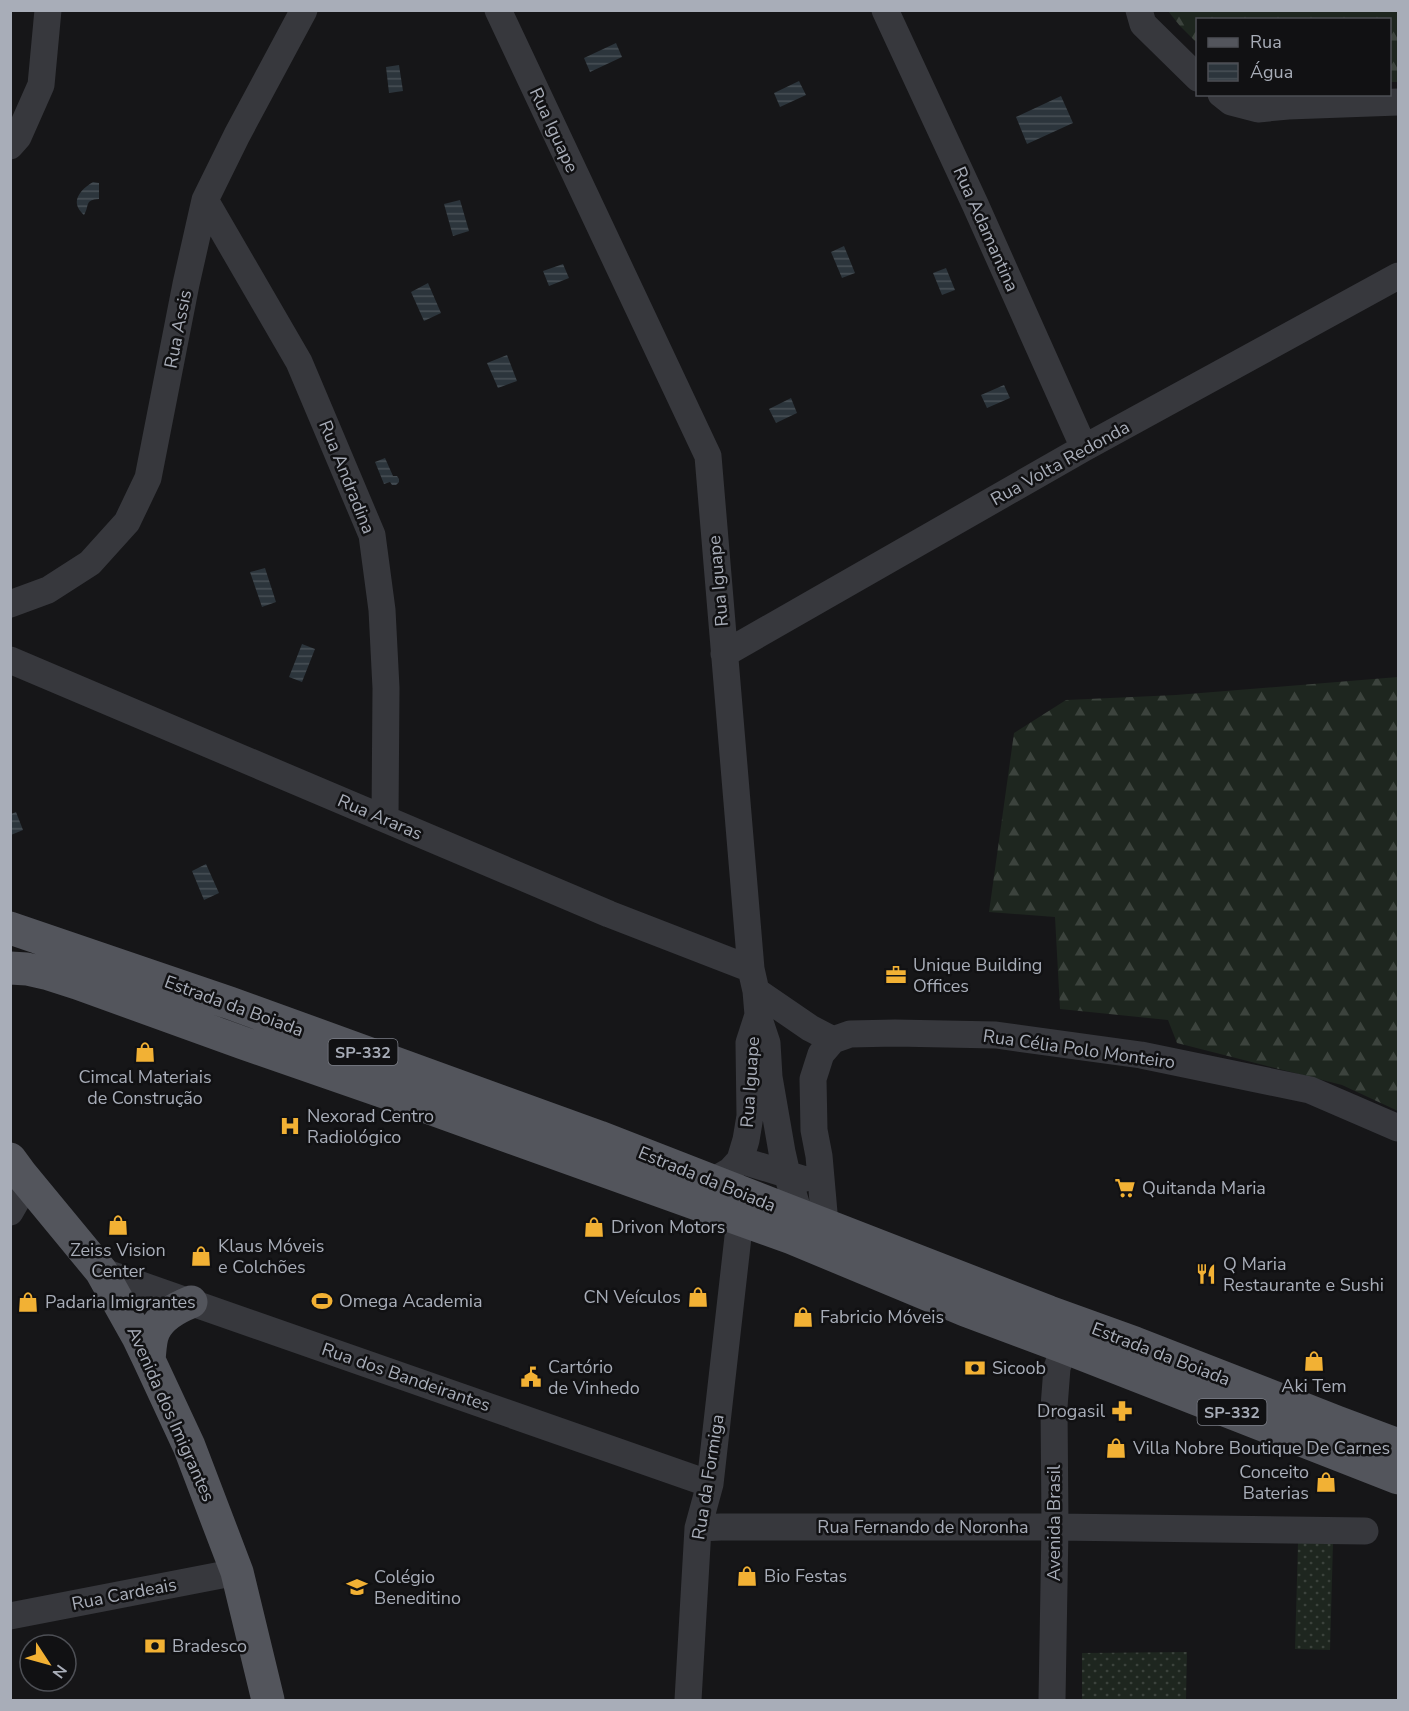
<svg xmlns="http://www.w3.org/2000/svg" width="1409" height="1711" viewBox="0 0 1409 1711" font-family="'Nunito Sans',sans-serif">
<defs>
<pattern id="grass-dots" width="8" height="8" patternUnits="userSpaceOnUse" patternTransform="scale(1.5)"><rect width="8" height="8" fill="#1e261f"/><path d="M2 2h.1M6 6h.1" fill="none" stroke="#3c433d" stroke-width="1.8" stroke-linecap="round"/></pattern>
<pattern id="forest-firs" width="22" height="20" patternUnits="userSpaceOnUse" patternTransform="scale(1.5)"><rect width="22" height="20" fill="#1e261f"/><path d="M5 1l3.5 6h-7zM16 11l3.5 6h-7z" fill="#3c433d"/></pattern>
<pattern id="water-rules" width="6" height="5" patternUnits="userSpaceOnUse" patternTransform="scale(1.5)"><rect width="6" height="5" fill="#2c353c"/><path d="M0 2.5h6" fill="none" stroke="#485056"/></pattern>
</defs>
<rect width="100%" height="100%" fill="#161618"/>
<path fill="url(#grass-dots)" d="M1298 1543H1333L1330 1650 1295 1649Z
M1187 1652 1186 1700H1082V1653Z"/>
<path fill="url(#forest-firs)" d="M1168 11H1398V82H1390V20H1198L1197 43 1180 26Z
M1398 677V1111L1342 1085 1177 1043 1168 1020 1060 1009 1055 917 989 912 1014 733 1066 700 1176 695Z"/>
<path fill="url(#water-rules)" d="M616 43 622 57 590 72 584 58Z
M399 65 403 91 389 93 386 67Z
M799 81 806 95 780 107 774 93Z
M1061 96 1073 123 1027 144 1016 117Z
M93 182 99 183V199C84 200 90 205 84 215 69 202 80 190 93 182Z
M460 200 469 231 453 236 444 204Z
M844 246 855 273 842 278 831 252Z
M563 264 569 278 549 286 543 271Z
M946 268 955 290 942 295 933 273Z
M428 283 441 313 424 321 411 292Z
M507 355 517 381 498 388 487 363Z
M1004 385 1010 398 987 408 981 395Z
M791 398 797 413 776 423 769 409Z
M385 458 393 476H397L399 479V482L396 485H392L390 482 384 484 375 462Z
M265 568 276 602 262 607 250 572Z
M302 644 315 649 302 682 289 677Z
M16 812 23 830 11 835V814Z
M206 864 219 893 204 900 192 871Z"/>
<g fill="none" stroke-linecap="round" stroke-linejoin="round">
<path stroke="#37383d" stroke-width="27" d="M498 10 708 456 751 969 756 991 758 1015 749 1043 750 1116 746 1140 740 1160 730 1171 713 1181
M885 10 975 204 1084 448
M1139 10 1143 24 1198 78
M1221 94 1231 102 1258 109 1288 106 1398 102
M10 146 18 137 41 85 48 10
M205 200 299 362 372 535 382 610 386 688 385 819
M10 604 48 590 90 563 127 522 148 478 186 284 205 200 237 135 304 10
M724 654 1084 448 1398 276
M10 660 609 914 751 969
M756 991 810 1028 833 1040
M759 1019 767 1043 769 1077 782 1152 787 1174 800 1216
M740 1160 802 1179
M10 1212 18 1198 21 1174
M825 1224 819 1156 814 1130 813 1079 821 1054 833 1040 850 1034 895 1033 996 1035 1141 1055 1310 1090 1398 1128
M101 1271 710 1484
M698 1528 721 1527H1055L1365 1531
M10 1616 237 1572
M688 1700 698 1528 710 1484 740 1219
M1052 1700 1055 1527 1054 1407 1057 1368 1070 1329"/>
<path stroke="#53555c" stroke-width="33" d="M10 928 230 1003 599 1137 1049 1312 1135 1343 1337 1422 1398 1445
M10 968 27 969 49 974 77 983 243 1043 410 1101 792 1238 965 1310 1064 1347 1398 1478
M10 1159 21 1174 101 1271 138 1337 149 1360 189 1446 237 1572 268 1700
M149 1360C150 1351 150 1339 154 1331 161 1316 176 1308 191 1302"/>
</g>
<defs>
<g id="office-bare" transform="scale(1.62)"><path d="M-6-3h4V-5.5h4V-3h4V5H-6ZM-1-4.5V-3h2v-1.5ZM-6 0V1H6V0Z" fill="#f2b134" stroke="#111113" stroke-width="2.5" paint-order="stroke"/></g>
<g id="shop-bare" transform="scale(1.62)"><path d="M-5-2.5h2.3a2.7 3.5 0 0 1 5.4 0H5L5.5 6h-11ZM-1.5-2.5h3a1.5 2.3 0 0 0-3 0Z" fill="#f2b134" stroke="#111113" stroke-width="2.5" paint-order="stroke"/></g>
<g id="hospital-bare" transform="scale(1.62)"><path d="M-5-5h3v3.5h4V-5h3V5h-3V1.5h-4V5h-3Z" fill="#f2b134" stroke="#111113" stroke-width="2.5" paint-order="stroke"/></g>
<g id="supermarket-bare" transform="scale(1.62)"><path d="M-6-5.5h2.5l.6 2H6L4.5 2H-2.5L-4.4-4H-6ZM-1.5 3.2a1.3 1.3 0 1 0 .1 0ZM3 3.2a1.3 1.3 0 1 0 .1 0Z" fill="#f2b134" stroke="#111113" stroke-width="2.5" paint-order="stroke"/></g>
<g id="restaurant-bare" transform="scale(1.62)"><path d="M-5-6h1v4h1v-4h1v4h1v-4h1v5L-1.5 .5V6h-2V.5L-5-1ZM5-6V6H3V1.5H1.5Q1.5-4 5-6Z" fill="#f2b134" stroke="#111113" stroke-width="2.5" paint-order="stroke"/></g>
<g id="stadium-bare" transform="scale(1.62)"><path d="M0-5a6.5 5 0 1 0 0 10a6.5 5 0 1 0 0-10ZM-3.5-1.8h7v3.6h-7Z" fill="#f2b134" stroke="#111113" stroke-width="2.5" paint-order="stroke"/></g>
<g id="bank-bare" transform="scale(1.62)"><path d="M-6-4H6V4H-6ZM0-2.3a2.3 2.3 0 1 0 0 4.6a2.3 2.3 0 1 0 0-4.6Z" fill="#f2b134" stroke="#111113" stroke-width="2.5" paint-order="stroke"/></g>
<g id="civic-bare" transform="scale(1.62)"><path d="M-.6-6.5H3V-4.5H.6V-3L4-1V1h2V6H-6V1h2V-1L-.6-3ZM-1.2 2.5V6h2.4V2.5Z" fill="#f2b134" stroke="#111113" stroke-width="2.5" paint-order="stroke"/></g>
<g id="pharmacy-bare" transform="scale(1.62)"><path d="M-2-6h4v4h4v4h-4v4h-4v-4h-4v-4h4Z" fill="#f2b134" stroke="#111113" stroke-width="2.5" paint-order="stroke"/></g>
<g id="school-bare" transform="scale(1.62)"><path d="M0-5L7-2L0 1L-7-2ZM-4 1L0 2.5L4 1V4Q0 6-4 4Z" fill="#f2b134" stroke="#111113" stroke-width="2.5" paint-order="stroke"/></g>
</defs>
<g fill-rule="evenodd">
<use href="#office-bare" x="896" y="975"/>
<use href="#shop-bare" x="145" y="1052"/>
<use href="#hospital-bare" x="290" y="1126"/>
<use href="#supermarket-bare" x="1125" y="1188"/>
<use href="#shop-bare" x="118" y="1225"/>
<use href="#shop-bare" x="594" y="1227"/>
<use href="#shop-bare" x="201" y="1256"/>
<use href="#restaurant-bare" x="1206" y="1274"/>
<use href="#shop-bare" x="698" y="1297"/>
<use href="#stadium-bare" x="322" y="1301"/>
<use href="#shop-bare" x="28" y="1302"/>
<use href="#shop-bare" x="803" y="1317"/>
<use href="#shop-bare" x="1314" y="1361"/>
<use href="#bank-bare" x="975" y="1368"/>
<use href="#civic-bare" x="531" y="1377"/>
<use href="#pharmacy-bare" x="1122" y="1411"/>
<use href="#shop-bare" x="1116" y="1448"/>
<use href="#shop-bare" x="1326" y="1482"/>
<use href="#shop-bare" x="747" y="1576"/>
<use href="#school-bare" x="357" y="1587"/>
<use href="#bank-bare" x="155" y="1646"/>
</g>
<g text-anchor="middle" stroke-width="5" stroke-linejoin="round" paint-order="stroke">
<g fill="#111113" stroke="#7b7e86" stroke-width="1.5">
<rect x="328.5" y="1039" width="69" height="26" rx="4.5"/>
<rect x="1197.5" y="1399" width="69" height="26" rx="4.5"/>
</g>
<g font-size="16" font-weight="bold" fill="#a8adb8">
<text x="363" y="1058">SP-332</text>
<text x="1232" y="1418">SP-332</text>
</g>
<g font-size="18" fill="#a8adb8" stroke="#111113">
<text transform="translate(554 130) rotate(65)" y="6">Rua Iguape</text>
<text transform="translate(986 229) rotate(66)" y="6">Rua Adamantina</text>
<text transform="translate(178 329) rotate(-79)" y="6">Rua Assis</text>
<text transform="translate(1060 463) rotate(-29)" y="6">Rua Volta Redonda</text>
<text transform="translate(347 477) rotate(68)" y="6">Rua Andradina</text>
<text transform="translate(718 581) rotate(-95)" y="6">Rua Iguape</text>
<text transform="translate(380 817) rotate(23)" y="6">Rua Araras</text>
<text transform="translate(234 1006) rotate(20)" y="6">Estrada da Boiada</text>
<text transform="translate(1079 1049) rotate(8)" y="6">Rua Célia Polo Monteiro</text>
<text transform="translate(750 1082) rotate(-86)" y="6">Rua Iguape</text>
<text transform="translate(707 1179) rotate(22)" y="6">Estrada da Boiada</text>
<text transform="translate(1161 1354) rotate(21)" y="6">Estrada da Boiada</text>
<text transform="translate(406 1377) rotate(19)" y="6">Rua dos Bandeirantes</text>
<text transform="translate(171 1414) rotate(66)" y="6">Avenida dos Imigrantes</text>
<text transform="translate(708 1477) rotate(-81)" y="6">Rua da Formiga</text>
<text transform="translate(1054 1523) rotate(-90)" y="6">Avenida Brasil</text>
<text x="923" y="1533">Rua Fernando de Noronha</text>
<text transform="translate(124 1594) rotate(-11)" y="6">Rua Cardeais</text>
</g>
<g font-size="18" fill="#a8adb8" stroke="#111113" text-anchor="start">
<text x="913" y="971">Unique Building<tspan x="913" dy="21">Offices</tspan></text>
<text x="145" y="1083" text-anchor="middle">Cimcal Materiais<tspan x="145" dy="21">de Construção</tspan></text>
<text x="307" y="1122">Nexorad Centro<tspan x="307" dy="21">Radiológico</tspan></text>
<text x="1142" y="1194">Quitanda Maria</text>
<text x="611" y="1233">Drivon Motors</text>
<text x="218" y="1252">Klaus Móveis<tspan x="218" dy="21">e Colchões</tspan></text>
<text x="118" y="1256" text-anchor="middle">Zeiss Vision<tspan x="118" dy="21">Center</tspan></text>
<text x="1223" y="1270">Q Maria<tspan x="1223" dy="21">Restaurante e Sushi</tspan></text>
<text x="681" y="1303" text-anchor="end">CN Veículos</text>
<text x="339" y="1307">Omega Academia</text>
<text x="45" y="1308">Padaria Imigrantes</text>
<text x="820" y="1323">Fabricio Móveis</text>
<text x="548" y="1373">Cartório<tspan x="548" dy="21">de Vinhedo</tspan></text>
<text x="992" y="1374">Sicoob</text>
<text x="1314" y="1392" text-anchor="middle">Aki Tem</text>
<text x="1105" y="1417" text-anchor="end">Drogasil</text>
<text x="1133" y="1454">Villa Nobre Boutique De Carnes</text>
<text x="1309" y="1478" text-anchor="end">Conceito<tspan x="1309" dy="21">Baterias</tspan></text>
<text x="764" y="1582">Bio Festas</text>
<text x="374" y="1583">Colégio<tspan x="374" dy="21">Beneditino</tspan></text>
<text x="172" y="1652">Bradesco</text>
</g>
</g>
<rect width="1409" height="1711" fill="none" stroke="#a8adb8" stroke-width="24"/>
<rect x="1196" y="18" width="195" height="78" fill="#111113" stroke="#4d4f55" stroke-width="1.5"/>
<rect x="1208" y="38" width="30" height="9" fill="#53555c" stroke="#4d4f55" stroke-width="1.5"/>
<text x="1250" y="48" font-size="18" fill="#a8adb8">Rua</text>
<rect x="1208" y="63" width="30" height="18" fill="url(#water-rules)" stroke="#4d4f55" stroke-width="1.5"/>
<text x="1250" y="78" font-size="18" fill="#a8adb8">Água</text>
<g transform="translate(48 1663) rotate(126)"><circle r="28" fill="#111113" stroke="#4d4f55" stroke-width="1.5"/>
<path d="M0-4.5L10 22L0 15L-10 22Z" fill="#f2b134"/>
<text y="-9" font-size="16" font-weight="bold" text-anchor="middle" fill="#a8adb8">N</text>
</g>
</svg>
